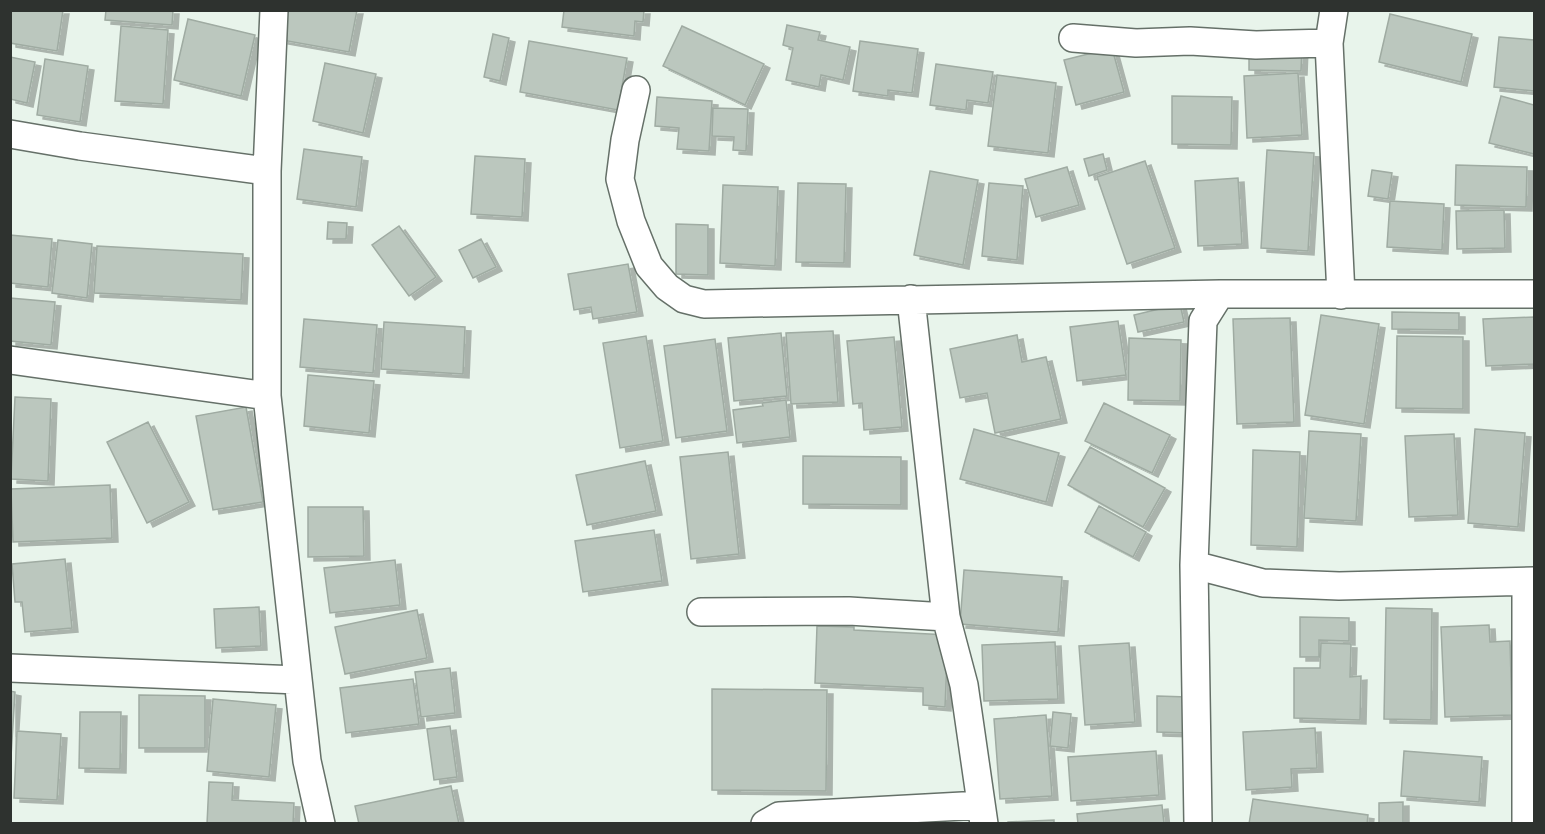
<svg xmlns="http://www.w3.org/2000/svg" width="1545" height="834" viewBox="0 0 1545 834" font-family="'IBM Plex Sans',sans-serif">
<defs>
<filter id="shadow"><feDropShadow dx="6" dy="4" stdDeviation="0" flood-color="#0004"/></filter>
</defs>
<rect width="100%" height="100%" fill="#e8f4eb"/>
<path fill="#bbc7be" stroke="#9faba2" stroke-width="1.5" filter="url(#shadow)" d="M10 10H63L57 51 10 43Z
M106 10H173L172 25 105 20Z
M288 10H357L349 52 282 40Z
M564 10H644L643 22 635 21 634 36 562 27Z
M1390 14 1472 34 1461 82 1379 62Z
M188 19 255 35 241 96 174 80Z
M787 25 820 32 818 40 850 47 843 80 821 75 819 87 786 80 793 48 783 45Z
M121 26 168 30 163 104 115 101Z
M682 26 764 64 745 105 663 66Z
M493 34 509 38 500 81 484 77Z
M1499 37 1534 40V91L1494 87Z
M529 41 627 58 618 110 520 92Z
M860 41 918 49 912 93 888 90V96L853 91Z
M1249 45 1302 46 1301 71 1249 70Z
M1112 48 1124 92 1076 105 1064 60Z
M10 57 35 62 27 103 10 99Z
M45 59 88 66 80 122 37 115Z
M325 63 376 74 363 133 313 121Z
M936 64 993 72 988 103 967 100 966 110 930 105Z
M1298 73 1302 135 1247 138 1244 76Z
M997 75 1056 83 1048 153 988 146Z
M1172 96 1232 97 1231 145 1172 144Z
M1501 96 1534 105V154L1489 143Z
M657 97 712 101 709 151 677 149 679 128 655 126Z
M713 108 748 109 746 151 733 150 734 137 712 136Z
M304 149 362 157 356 207 297 199Z
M1267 150 1314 153 1308 251 1261 248Z
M1103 154 1107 170 1089 176 1084 159Z
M475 156 525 159 522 217 471 214Z
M1145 161 1175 248 1127 264 1097 177Z
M1456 165 1527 167 1526 207 1455 205Z
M1067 167 1079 205 1036 217 1025 179Z
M1372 170 1392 173 1388 199 1368 196Z
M930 171 978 180 963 265 914 255Z
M1238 178 1242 244 1198 246 1195 181Z
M798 183 846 184 844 263 796 262Z
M989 183 1023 186 1017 260 982 256Z
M723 185 778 187 775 266 720 263Z
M1390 201 1444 204 1442 250 1387 247Z
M1504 210 1505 248 1457 249 1456 211Z
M328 222 347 223 346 239H327Z
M676 224 708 225V275L676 274Z
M399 226 436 277 409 296 372 245Z
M10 235 52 239 48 287 10 283Z
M481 239 496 267 473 278 459 250Z
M58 240 92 244 87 298 52 293Z
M97 246 243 254 241 300 94 293Z
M628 264 637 312 593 319 591 307 574 310 568 274Z
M10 298 55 302 51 345 10 341Z
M1180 304 1184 322 1138 332 1134 315Z
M1392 312 1459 313V330L1392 329Z
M1321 315 1379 324 1364 424 1305 415Z
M1534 317V364L1486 366 1483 319Z
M1290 318 1294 422 1237 424 1233 319Z
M304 319 377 325 373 373 300 367Z
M1118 321 1126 375 1077 381 1070 327Z
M384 322 465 327 463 374 381 369Z
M833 331 838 402 791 404 786 333Z
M781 333 787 396 734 401 728 338Z
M1017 335 1022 362 1046 357 1061 419 995 433 987 393 960 398 950 349Z
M646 336 663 441 620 448 603 343Z
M1397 336 1463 337V409L1396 408Z
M894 337 902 427 864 430 862 403 853 404 847 341Z
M1129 338 1181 340 1180 401 1128 400Z
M715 339 727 431 676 438 664 346Z
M308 375 374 381 369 433 304 426Z
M15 397 51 399 48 481 11 479Z
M786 400 790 437 737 443 733 410 763 406 762 403Z
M1104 403 1170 435 1152 473 1085 441Z
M246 407 263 502 213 510 196 416Z
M148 422 189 502 147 523 107 442Z
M974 429 1059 453 1046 502 960 479Z
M1475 429 1525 433 1518 527 1468 523Z
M1309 431 1361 434 1356 521 1304 518Z
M1454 434 1458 515 1409 517 1405 436Z
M1090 447 1165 488 1143 527 1068 485Z
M1253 450 1300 452 1297 547 1251 545Z
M728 452 739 554 691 559 680 457Z
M803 456 901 457V505L803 504Z
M645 461 656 511 587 525 576 475Z
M110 485 112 538 13 542 11 489Z
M1099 506 1146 532 1133 557 1085 532Z
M308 507H363L364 556 308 557Z
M654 530 662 581 583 592 575 541Z
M65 559 72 628 25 632 22 602H15L12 564Z
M395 560 400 605 330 613 324 568Z
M964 570 1062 577 1058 632 960 624Z
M259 607 261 646 216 648 214 609Z
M1386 608 1432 609 1431 720 1384 719Z
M417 610 427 658 345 674 335 627Z
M1300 617 1349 618V641L1319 640V657H1300Z
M1489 625 1490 642 1510 641 1512 715 1445 717 1441 627Z
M817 626 854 627V630L948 635 945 707 923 705V688L815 683Z
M1055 642 1058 699 984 701 982 645Z
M1129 643 1135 722 1085 725 1079 646Z
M1321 643 1351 644 1350 677 1361 676 1360 720 1294 718V668H1320Z
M450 668 455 713 421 717 415 672Z
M413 679 419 724 346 733 340 688Z
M712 689 827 690 826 791 712 790Z
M10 691 15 692 10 773Z
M139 695 205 696V748H139Z
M1157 696 1188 697V733L1157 732Z
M213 699 276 705 269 777 207 771Z
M80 712H121L120 769 79 768Z
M1053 712 1071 714 1068 748 1050 746Z
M1046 715 1052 796 1000 799 994 719Z
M450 726 457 777 434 780 427 729Z
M1315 728 1317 768 1291 769 1292 787 1246 790 1243 732Z
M17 731 61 734 57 800 14 798Z
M1156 751 1159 795 1071 801 1068 757Z
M1404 751 1482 757 1479 802 1401 796Z
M209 782 233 783 232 800 294 803 293 824H207Z
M451 786 459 824H359L355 806Z
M1253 799 1368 815 1367 824H1249Z
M1403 802V824H1379V803Z
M1162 805 1164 824H1078L1077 814Z
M1054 820V824H1008V822Z"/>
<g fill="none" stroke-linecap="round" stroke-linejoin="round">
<g stroke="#657068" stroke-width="30">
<path id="street" d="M274 10 267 171V396L307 761 321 824
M1334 10 1329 43 1341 295
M1073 38 1136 43 1190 41 1256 45 1329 43
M636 90 625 140 620 179 631 221 649 266 667 287 684 299 704 304 1220 294H1534
M10 134 80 146 267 171
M911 299 946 617 964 685 984 824
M10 360 267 396
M1194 565 1263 583 1339 586 1534 581
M701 612 849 611 946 617
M10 668 298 680
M765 824 779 816 981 805
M1198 824 1194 565 1203 321 1220 294
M1526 824V582"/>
</g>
<use href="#street" stroke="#fff" stroke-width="27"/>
</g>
<rect width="1545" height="834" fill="none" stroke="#2e322f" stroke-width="24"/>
</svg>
